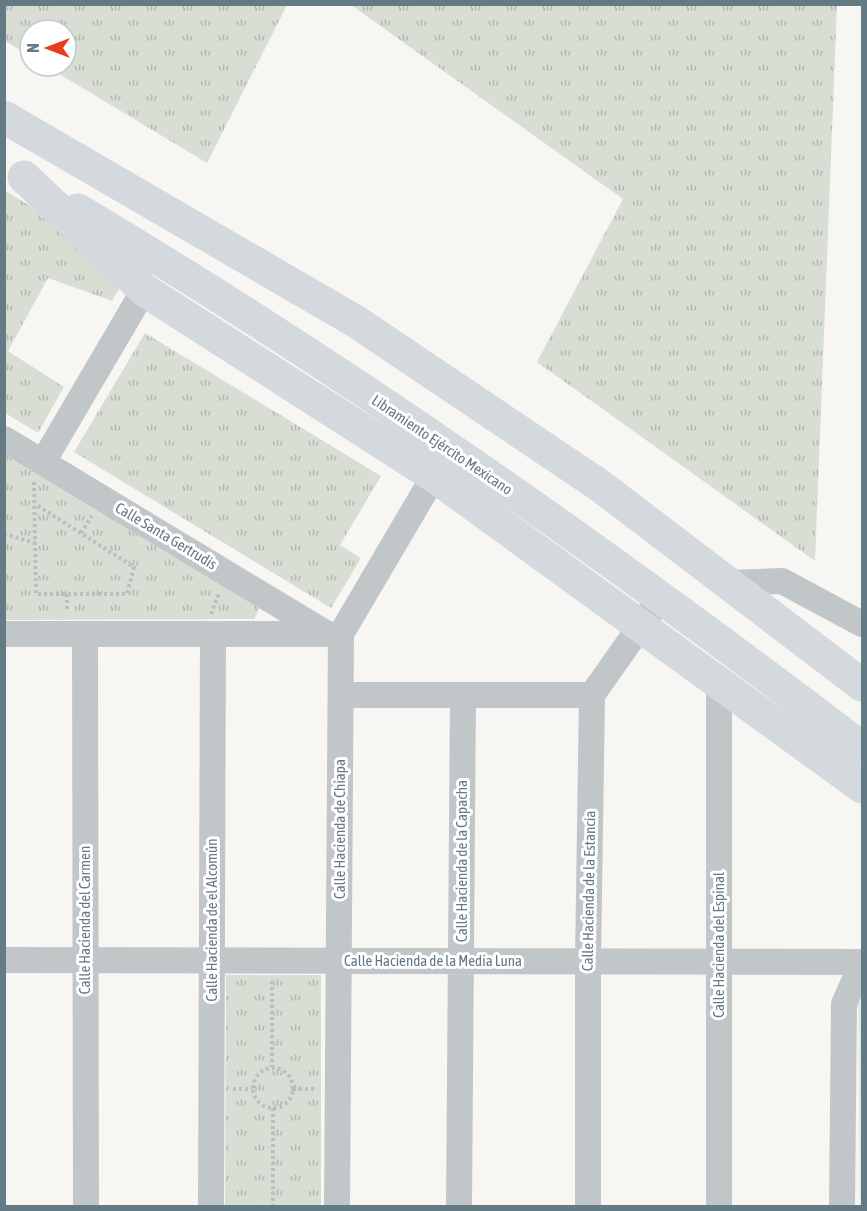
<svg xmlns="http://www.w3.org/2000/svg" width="867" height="1211" viewBox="0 0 867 1211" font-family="'Asap Condensed',sans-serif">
<defs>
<pattern id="grass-tufts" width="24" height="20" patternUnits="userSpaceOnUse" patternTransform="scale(1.5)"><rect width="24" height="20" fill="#d8ded4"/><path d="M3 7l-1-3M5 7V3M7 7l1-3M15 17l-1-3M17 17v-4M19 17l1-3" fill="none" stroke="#b3b9b2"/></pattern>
</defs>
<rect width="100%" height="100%" fill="#f7f6f3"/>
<path fill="#e7e8e6" d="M858 1001 862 1004V1206H860Z"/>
<path fill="url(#grass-tufts)" d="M4 5 5 4 287 5 207 163 46 66H66V30H30V56L5 41Z
M351 5H837L815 561 537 362 623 199Z
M4 190 131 267 112 301 48 278 8 351 64 387 38 433 5 413Z
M145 333 381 476 340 545 361 558 331 608 74 452Z
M4 452 260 607 254 619 5 620Z
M226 975H321V1206H225Z"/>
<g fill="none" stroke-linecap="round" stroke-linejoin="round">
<path stroke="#bbbfc1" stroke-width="4" stroke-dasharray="3 3" stroke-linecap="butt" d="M34 482 36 594H127L134 567 35 504
M81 533 92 516
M4 534 35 543
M67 594V612
M211 614 219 593
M272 981V1067
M253 1088a20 20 0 1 1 40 0a20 20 0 1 1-40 0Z
M233 1089H252
M293 1089H316
M273 1108V1206"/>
<path stroke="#c1c7c9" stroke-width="26" d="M4 439 327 634
M43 462 144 290
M727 583 782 581 862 624
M4 634H329
M85 634 86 1206
M719 684V1206
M341 695H592
M4 960 862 962
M211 1206 213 634
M337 1206 341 634 434 476
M459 1206 463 695
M588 1206V961L592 695 661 597
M842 1206 844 1004 862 963"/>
<path stroke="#d4d9dd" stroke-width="33" d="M4 117 355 321 599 485 862 685
M24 177 144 290 434 476 862 787
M78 210C350 372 610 556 862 748"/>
</g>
<g text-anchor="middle" stroke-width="6" stroke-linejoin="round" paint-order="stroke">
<g font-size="15" fill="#647a85" stroke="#fff">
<text transform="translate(442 445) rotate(34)" y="5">Libramiento Ejército Mexicano</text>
<text transform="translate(166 536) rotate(31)" y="5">Calle Santa Gertrudis</text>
<text transform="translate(340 829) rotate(-90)" y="5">Calle Hacienda de Chiapa</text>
<text transform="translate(462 861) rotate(-90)" y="5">Calle Hacienda de la Capacha</text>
<text transform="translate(589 891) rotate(-89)" y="5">Calle Hacienda de la Estancia</text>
<text transform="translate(85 920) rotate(-90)" y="5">Calle Hacienda del Carmen</text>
<text transform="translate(212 920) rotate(-90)" y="5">Calle Hacienda de el Alcomún</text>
<text transform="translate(719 945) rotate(-90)" y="5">Calle Hacienda del Espinal</text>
<text x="433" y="966">Calle Hacienda de la Media Luna</text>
</g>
</g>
<rect width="867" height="1211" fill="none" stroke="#647a85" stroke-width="12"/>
<g transform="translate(48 48) rotate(270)"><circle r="28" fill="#ffffff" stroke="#c1cace" stroke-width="1.5"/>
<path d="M0-4.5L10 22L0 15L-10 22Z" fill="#ea3c1f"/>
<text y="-9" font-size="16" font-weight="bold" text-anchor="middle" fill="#647a85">N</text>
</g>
</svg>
